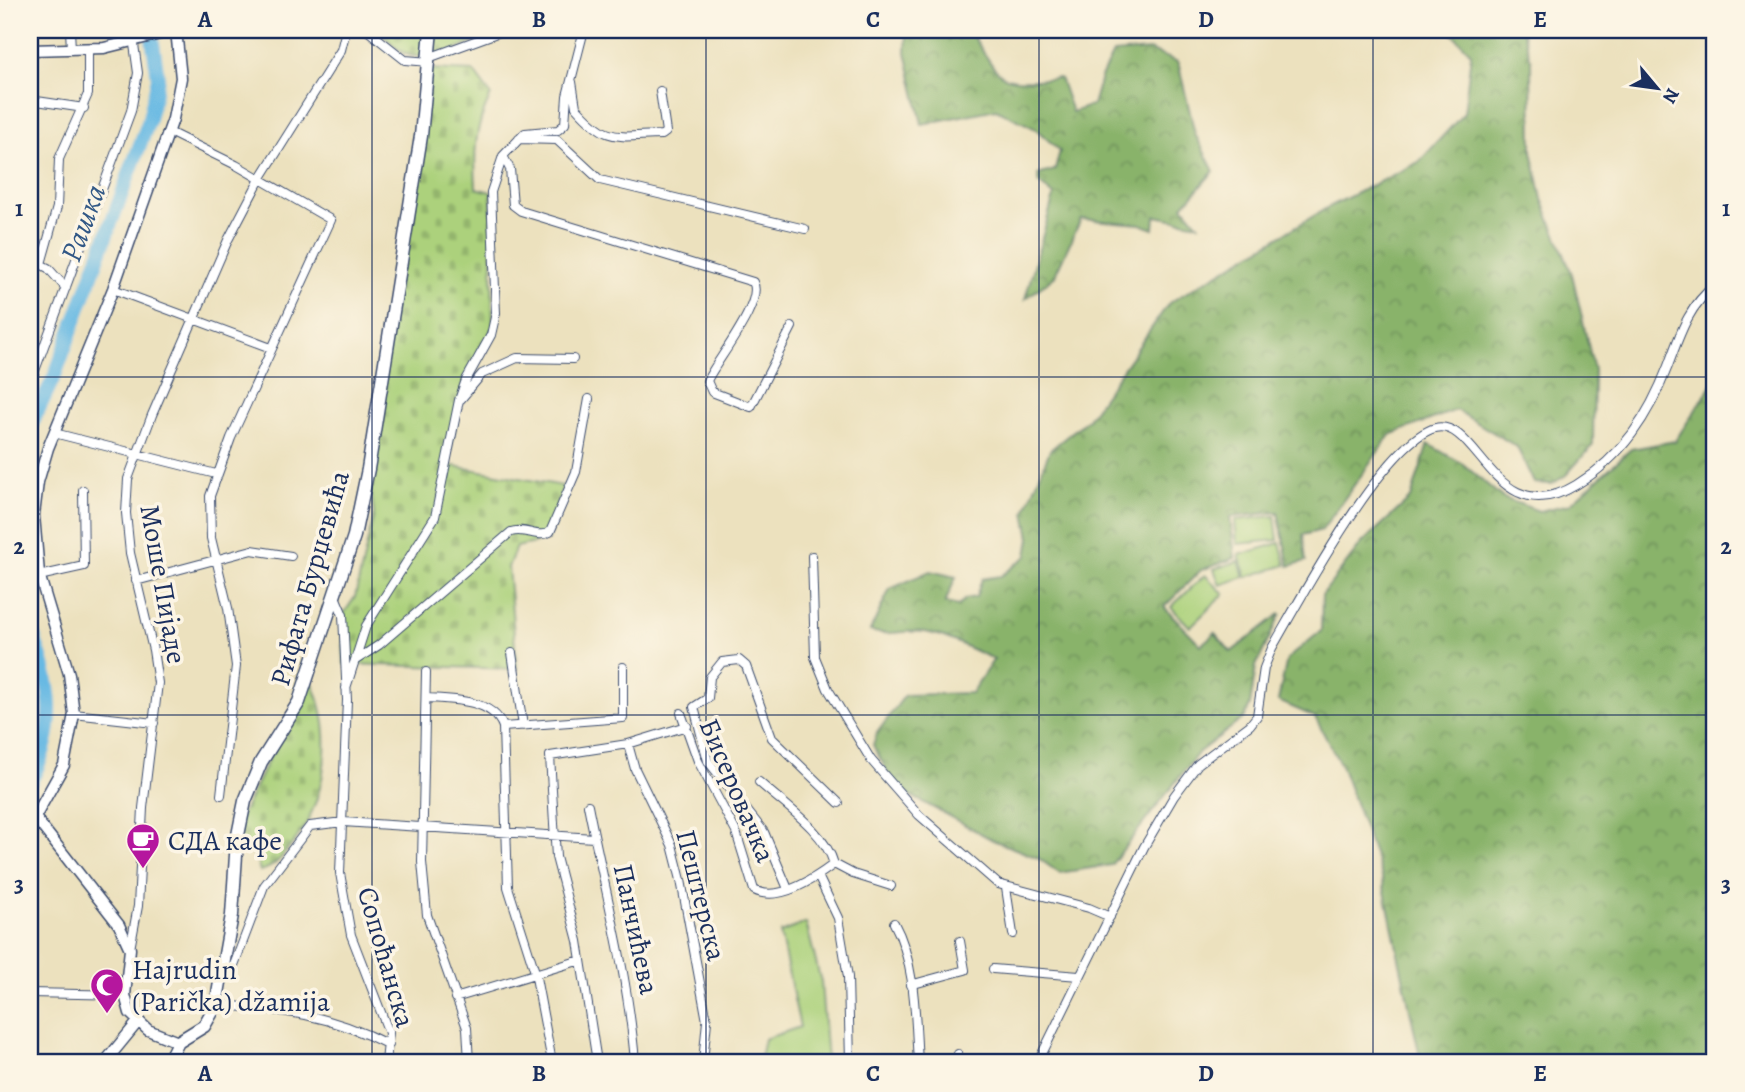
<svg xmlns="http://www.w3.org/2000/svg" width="1745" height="1092" viewBox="0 0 1745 1092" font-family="Alegreya,serif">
<defs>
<pattern id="forest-crowns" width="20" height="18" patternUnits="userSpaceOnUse" patternTransform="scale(1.75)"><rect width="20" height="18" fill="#89b36b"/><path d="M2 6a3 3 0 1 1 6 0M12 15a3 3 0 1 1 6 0" fill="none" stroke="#6f925b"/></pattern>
<pattern id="cemetery-stones" width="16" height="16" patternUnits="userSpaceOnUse" patternTransform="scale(1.75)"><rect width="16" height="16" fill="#acd17b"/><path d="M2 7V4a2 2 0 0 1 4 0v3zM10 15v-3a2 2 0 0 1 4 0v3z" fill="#93b46d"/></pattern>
</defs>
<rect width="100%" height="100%" fill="#fcf5e5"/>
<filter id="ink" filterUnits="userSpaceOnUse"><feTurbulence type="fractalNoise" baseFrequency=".0143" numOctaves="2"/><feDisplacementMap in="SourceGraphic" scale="14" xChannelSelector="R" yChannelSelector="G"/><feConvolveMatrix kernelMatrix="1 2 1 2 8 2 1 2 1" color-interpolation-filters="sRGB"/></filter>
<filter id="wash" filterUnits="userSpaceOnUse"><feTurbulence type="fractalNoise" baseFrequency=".00686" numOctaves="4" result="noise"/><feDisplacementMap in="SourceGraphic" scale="28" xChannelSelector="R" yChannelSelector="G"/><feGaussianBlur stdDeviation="1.57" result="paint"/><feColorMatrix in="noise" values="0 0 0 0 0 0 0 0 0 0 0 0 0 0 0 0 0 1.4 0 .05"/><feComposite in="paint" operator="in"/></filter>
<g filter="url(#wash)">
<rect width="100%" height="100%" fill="#ece1be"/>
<path fill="#acd17b" stroke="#64806c" stroke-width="2" d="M1275 516 1278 540 1237 544 1235 520Z
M1280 543 1286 565 1246 577 1239 555Z
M1239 561 1244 577 1220 585 1214 569Z
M1205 575 1224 594 1190 627 1171 607Z
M806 923 821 982 827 1062H759L764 1039 800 1027 780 933Z"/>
<path fill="url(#forest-crowns)" stroke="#527164" stroke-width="2" d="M907 30H969C1004 82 994 84 1060 78L1072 112 1093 105 1101 77 1113 53 1149 50 1178 62 1195 134 1214 171 1183 206 1198 224 1155 216 1154 229 1140 224 1081 219 1054 277 1025 299 1054 195 1040 184 1038 175 1055 170 1060 151 1036 129 996 109 922 124 906 52Z
M1449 30H1522L1531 60 1532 151 1542 199 1572 274 1594 370 1593 445 1566 475 1552 484 1534 483 1517 447 1456 410 1390 435 1322 530 1303 535 1306 561 1289 566 1278 512 1230 517 1235 558 1201 570 1164 607 1201 645 1215 633 1231 652 1281 613 1256 666 1250 705 1245 717 1199 752 1111 865 1059 873 1038 858 993 840 895 787 873 745 877 733 905 695 971 693 994 659C972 650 948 636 925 632 905 629 889 637 870 631L890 589 930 571 956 577 945 603 959 606 965 599 976 597 982 579 1001 576 1027 556 1030 538 1025 512 1050 450 1088 419 1169 303 1327 208 1419 162 1464 113 1471 53Z
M1715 380V1062H1421L1381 873 1342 768 1315 717 1278 701 1287 659 1321 631 1322 595 1362 543 1411 498 1428 444 1463 464 1503 498 1539 511 1570 504 1631 449 1675 441Z"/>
<path fill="url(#cemetery-stones)" stroke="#64806c" stroke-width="2" d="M377 30H502C474 40 431 68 402 52 393 47 386 36 377 30Z
M430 69 473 71 491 95C474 129 474 151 476 188L491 192 493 327 462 388 448 465 563 486 548 540 516 547 508 567 517 669 344 664 343 615 355 597 374 514 368 469Z
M309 676C337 729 328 803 289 848 280 859 275 867 260 871L255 854 237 851 240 818Z"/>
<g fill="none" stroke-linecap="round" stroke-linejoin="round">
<path stroke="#67b9e3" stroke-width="14" d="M30 428 55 375 148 123 158 78 151 30
M30 626C52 685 61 724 30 783"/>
</g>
</g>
<g filter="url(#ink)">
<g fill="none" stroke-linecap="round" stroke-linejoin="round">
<g stroke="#3a4a6c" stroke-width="10">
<path id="street" d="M70 30 71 49
M367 30 405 60 430 62
M431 57 505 30
M572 82 576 107C609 144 615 136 662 135L666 132 660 91
M30 100 84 108
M169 132 236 165 331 220 231 438 210 496 211 538 228 608 236 666 221 795
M519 139 557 140 600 180 805 229
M503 156 510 169 513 205 521 211 753 282C765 302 715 362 707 381L712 392 751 407 792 327
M30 259 48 268 66 288
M41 264 57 207 59 159 88 94V49
M113 289 271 348
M30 384 131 111 138 73 132 30
M461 399 482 374 517 358 573 359
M54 433 216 474
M812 556 815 657 828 689 871 760 919 815 998 884 1089 908 1110 917
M39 576 84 566 83 490
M136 581 252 550 291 556
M335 596 343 615 347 700 340 873 351 935 389 1033 386 1062
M512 653 523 726
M356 660 379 645 511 532C525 527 538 539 550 532L576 472 589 399
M426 672 422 862 427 915 467 1028 469 1062
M346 688 366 626 435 517 459 400 466 380 491 335 496 313 491 192 503 156 525 133 558 130 565 124 567 96 584 30
M426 698C451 699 493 699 503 727L508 887 535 972 552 1062
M681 713 698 761 736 832 754 890C779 903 814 879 834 864
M74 714 154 723
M503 727 623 718V667
M628 744 635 769 672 845 681 880 707 1021 703 1062
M759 782C783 804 825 831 834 864L853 874 891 886
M588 805C605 891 628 974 635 1062
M818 876 838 918 848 977 850 1062
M1006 888 1013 934
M788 889 764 832 708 761 694 707 708 698 710 677 722 662 739 660 746 666 772 738 839 803
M894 923C916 963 915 1018 918 1062
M130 949 138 906 143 808 158 683 153 650 130 553 126 513 128 479 152 415 228 240 260 179 341 50 346 30
M993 969 1079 976
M220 983 231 973 264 886 310 826 343 822 594 838
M910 985 965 970 960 941
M30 993 125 995
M455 998 581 960
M216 1005C282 1009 329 1014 389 1045
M958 1054 961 1062
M597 1062 578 941 556 857 550 756 628 744 687 726
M1038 1062 1144 847 1174 796 1198 764 1250 725 1257 716 1264 668 1272 648C1300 600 1384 442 1435 428 1478 417 1495 534 1576 485 1622 457 1649 416 1668 366 1680 334 1688 307 1715 285"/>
</g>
<g stroke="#3a4a6c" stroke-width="13">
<path id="secondary" d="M30 50 104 48 176 30
M30 811 119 925 130 949 125 995 130 1013 148 1030 178 1042
M30 826 64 765 74 714 69 674 39 574 34 515 38 482 48 448 113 289 173 119 181 78 176 30
M105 1062 137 1023"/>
</g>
<g stroke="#3a4a6c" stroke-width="15">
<path id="primary" d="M168 1062 178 1042 204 1026 216 1005 232 915 237 840 245 801 261 762 299 702 354 536 368 469 421 136 431 30"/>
</g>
<use href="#street" stroke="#fff" stroke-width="8"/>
<use href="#secondary" stroke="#fff" stroke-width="10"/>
<use href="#primary" stroke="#fff" stroke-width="12"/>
</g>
</g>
<path fill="none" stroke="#1b2f5e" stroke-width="2" stroke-opacity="0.55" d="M372 30V1062M706 30V1062M1039 30V1062M1373 30V1062M30 377H1715M30 715H1715"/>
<defs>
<g id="cafe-pin" transform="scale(1.75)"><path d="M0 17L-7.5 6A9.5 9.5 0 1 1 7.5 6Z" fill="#b5179e" stroke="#fcf5e5"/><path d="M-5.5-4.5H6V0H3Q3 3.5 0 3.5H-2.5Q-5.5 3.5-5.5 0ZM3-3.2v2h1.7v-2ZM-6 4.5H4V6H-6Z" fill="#fff"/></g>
<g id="mosque-pin" transform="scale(1.75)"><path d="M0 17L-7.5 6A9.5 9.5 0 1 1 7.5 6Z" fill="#b5179e" stroke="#fcf5e5"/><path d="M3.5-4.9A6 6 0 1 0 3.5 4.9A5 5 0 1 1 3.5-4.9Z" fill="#fff"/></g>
</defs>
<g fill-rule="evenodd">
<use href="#cafe-pin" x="143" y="840"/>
<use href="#mosque-pin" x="107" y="985"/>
</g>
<g text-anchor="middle" stroke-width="7" stroke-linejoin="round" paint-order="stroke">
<g font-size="28" fill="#1b2f5e" stroke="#fcf5e5">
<text transform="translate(309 578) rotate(-74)" y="10">Рифата Бурџевића</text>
<text transform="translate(164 584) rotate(80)" y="10">Моше Пијаде</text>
<text transform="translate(738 790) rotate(67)" y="10">Бисеровачка</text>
<text transform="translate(702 895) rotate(76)" y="10">Пештерска</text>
<text transform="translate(637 929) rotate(78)" y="10">Панчићева</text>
<text transform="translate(387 957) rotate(74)" y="10">Сопоћанска</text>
</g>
<g font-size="28" fill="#1b2f5e" stroke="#fcf5e5" text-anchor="start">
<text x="168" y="850">СДА кафе</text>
<text x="132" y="979">Hajrudin<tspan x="132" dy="32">(Parička) džamija</tspan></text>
</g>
<g font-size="30" font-style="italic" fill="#325886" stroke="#fcf5e5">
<text transform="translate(83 223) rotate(-70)" y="10">Рашка</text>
</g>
</g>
<rect width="1745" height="1092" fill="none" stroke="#fcf5e5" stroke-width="77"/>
<g transform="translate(1657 88) rotate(119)" stroke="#fcf5e5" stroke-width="5" paint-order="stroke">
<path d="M0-5L12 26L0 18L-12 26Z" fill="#1b2f5e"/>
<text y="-10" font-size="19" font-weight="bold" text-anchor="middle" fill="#1b2f5e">N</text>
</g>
<rect x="38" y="38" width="1668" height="1016" fill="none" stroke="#1b2f5e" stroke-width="2.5"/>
<g font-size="23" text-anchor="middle" font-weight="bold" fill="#1b2f5e">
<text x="205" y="27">A</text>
<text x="539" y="27">B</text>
<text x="873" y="27">C</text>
<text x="1206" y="27">D</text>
<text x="1540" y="27">E</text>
<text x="19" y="216">1</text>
<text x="1726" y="216">1</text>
<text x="19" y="554">2</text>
<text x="1726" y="554">2</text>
<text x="19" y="892">3</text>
<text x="1726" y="892">3</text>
<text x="205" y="1081">A</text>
<text x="539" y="1081">B</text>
<text x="873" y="1081">C</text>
<text x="1206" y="1081">D</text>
<text x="1540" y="1081">E</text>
</g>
</svg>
